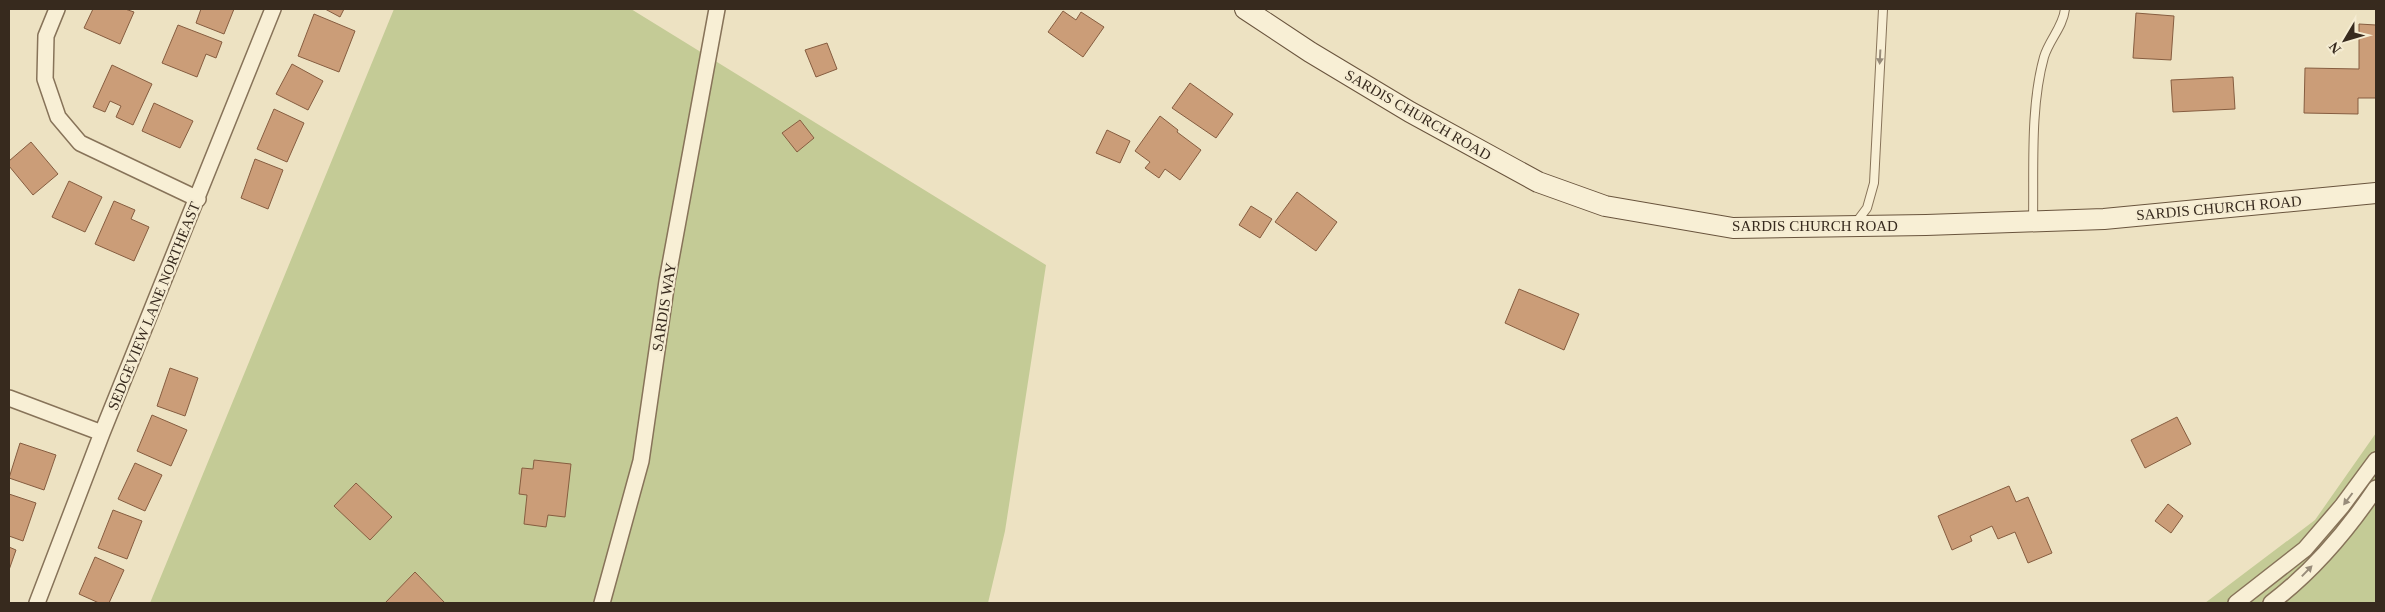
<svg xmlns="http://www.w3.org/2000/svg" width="2385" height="612" viewBox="0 0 2385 612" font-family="Georgia,serif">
<rect width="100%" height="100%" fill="#ede2c2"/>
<path fill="#c4cb96" d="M394 9H631L1046 265 1005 531 988 603H150Z
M2376 433V603H2205L2315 520Z"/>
<path fill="#cb9d78" stroke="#865d40" d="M93 9H125L134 12 120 44 84 28Z
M201 9H234L224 34 196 23Z
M325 9H344L340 17Z
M1063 11 1076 20 1081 12 1104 27 1083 57 1048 32Z
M2136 13 2174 16 2171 60 2133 58Z
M314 14 355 31 339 72 298 56Z
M2359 24 2376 25V98H2358V114L2304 113 2305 68 2359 69Z
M178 25 222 42 216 58 206 54 197 77 162 63Z
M827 43 837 69 816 77 805 50Z
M292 64 323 81 308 110 276 94Z
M112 65 152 84 133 125 116 117 121 106 110 101 105 112 93 107Z
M2233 77 2235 109 2173 112 2171 80Z
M1190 83 1233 114 1216 138 1172 108Z
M154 103 193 121 180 148 142 131Z
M274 109 304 123 287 162 257 149Z
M1160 116 1178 130 1177 132 1201 150 1180 180 1165 169 1159 178 1145 168 1150 162 1135 151Z
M800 120 814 138 797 152 782 133Z
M1107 130 1130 141 1120 163 1096 153Z
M31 142 58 174 33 195 9 166V161Z
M255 159 283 170 268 209 241 198Z
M69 181 102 197 85 232 52 217Z
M1297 192 1337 222 1316 251 1275 222Z
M114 201 135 210 131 219 149 227 134 261 95 244Z
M1251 206 1272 219 1260 238 1239 225Z
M1519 289 1579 314 1564 350 1505 323Z
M170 368 198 378 185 416 157 406Z
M152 415 187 430 171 466 137 451Z
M2177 417 2191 444 2145 468 2131 440Z
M20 443 56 455 44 490 9 478Z
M534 460 571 464 565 517 548 515 546 527 524 524 527 495 519 494 522 468 533 469Z
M135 463 162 475 145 511 118 499Z
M356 483 392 517 370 540 334 506Z
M2009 486 2016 502 2028 497 2052 553 2028 563 2015 532 1998 539 1992 526 1970 536 1972 541 1952 550 1938 516Z
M9 494 36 503 23 541 9 536Z
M2168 504 2183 516 2171 533 2155 521Z
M113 510 142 521 127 559 98 548Z
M9 547 16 550 9 570Z
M95 557 124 570 109 603H99L79 594Z
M415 572 445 603H385Z"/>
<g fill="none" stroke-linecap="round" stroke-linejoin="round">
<g stroke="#877359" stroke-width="10">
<path id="lane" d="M2033 221C2034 169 2030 107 2044 57 2049 40 2063 27 2065 9
M1855 224 1867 208 1874 183 1883 9"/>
</g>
<g stroke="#877359" stroke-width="18">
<path id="street" d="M57 9 46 36 45 79 58 117 80 143 198 199
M9 398 102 433
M37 603 102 433 273 9
M602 603 641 461 667 281 717 9
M2236 603 2305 549 2342 506 2376 460
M2271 603C2312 572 2347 531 2376 488"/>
</g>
<g stroke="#69543d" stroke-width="22">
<path id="secondary" d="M1245 9 1310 52 1410 112 1538 182 1605 206 1733 228 1926 225 2104 219 2376 193"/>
</g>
<use href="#lane" stroke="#f8efd5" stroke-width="8"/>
<use href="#street" stroke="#f8efd5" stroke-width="15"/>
<use href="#secondary" stroke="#f8efd5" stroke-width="20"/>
</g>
<defs><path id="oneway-solid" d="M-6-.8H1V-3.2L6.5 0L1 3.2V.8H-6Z" transform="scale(1.25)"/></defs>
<g fill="#988c7a">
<use href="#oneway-solid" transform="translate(1880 57) rotate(93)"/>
<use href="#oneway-solid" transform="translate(2348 499) rotate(127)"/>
<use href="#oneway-solid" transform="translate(2307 571) rotate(-46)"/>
</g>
<g text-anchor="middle" stroke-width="4.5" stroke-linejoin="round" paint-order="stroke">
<g font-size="15" fill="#372a1e" stroke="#f5ecd2">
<text transform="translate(1418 115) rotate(30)" y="5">SARDIS CHURCH ROAD</text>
<text transform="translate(2219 208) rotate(-5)" y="5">SARDIS CHURCH ROAD</text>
<text x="1815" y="231">SARDIS CHURCH ROAD</text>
<text transform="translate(154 306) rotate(-68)" y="5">SEDGEVIEW LANE NORTHEAST</text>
<text transform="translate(664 307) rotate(-81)" y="5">SARDIS WAY</text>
</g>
</g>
<rect width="2385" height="612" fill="none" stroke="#372a1e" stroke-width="20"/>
<g transform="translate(2345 40) rotate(232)" stroke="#f5ecd2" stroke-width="4" paint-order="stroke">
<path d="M0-4L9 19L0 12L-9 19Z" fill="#372a1e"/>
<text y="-8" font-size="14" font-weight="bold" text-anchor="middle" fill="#372a1e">N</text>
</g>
</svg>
